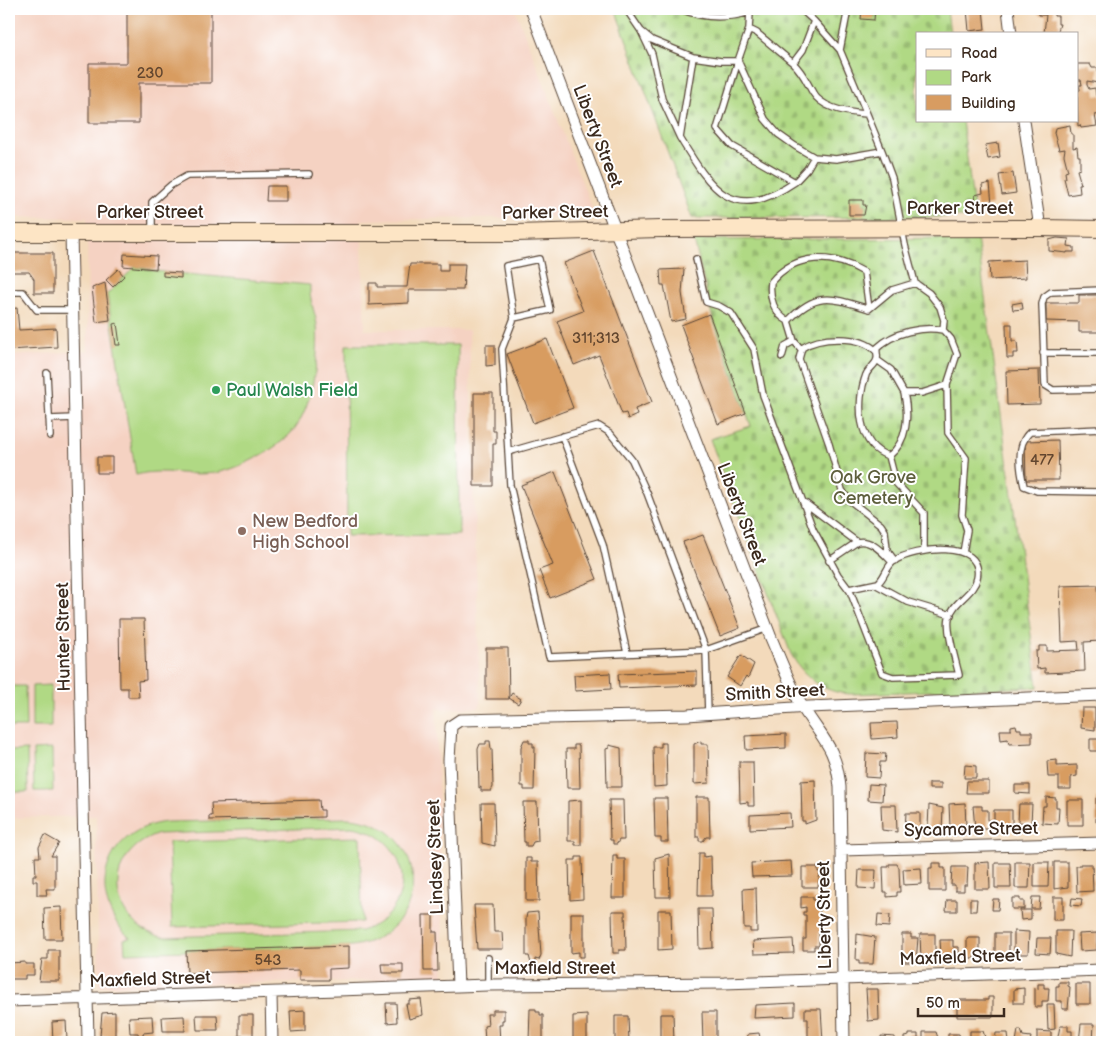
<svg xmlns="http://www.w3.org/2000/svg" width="1111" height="1051" viewBox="0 0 1111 1051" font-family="'Balsamiq Sans',sans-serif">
<defs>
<pattern id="cemetery-stones" width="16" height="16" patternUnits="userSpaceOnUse" patternTransform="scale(1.25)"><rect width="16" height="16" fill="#b0d984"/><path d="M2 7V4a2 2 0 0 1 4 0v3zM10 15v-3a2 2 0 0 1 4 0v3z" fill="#98ba72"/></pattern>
</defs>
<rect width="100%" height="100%" fill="#fff"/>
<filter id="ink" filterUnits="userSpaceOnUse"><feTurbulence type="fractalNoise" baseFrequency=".02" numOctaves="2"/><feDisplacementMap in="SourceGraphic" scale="10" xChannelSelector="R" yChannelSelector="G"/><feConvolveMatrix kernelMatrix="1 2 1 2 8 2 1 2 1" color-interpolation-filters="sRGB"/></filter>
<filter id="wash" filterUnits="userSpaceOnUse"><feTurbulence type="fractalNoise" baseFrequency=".0096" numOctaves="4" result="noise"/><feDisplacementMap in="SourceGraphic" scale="20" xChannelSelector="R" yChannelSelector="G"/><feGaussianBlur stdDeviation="1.12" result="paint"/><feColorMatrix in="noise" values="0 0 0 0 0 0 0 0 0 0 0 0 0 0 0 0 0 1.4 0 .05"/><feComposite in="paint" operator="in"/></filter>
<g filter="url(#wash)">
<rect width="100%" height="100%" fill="#f3dabb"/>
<path fill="#f5d2c2" d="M9 9H515L595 216 361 220 365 330H469L480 707 436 709 444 979 99 986 96 816 9 818V356L88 351 87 218 9 217Z"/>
<path fill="#b0d984" stroke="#768251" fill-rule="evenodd" d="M135 267 163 272 310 285C309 302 315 310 317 325 320 356 312 412 290 434 275 450 240 468 220 472 193 478 162 467 136 475L107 294Z
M346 345H458L459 535 347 536Z
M51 685V727H32V686Z
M9 686H25L26 727H9Z
M52 749 53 791H34L33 750Z
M27 750 28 792H9V751Z
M348 818C432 823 435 934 352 946L125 953 124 939 130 938C84 897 104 828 167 822ZM352 827C414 836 420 912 361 931L163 937C105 924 102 852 159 834Z
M360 837 362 922 172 927 169 842Z"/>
<path fill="url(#cemetery-stones)" stroke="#768251" d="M615 9H947L950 34H917V121H962L975 217 692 218Z
M977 238 1038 687 851 694C823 693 804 677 791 654L710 439 751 426 712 315 694 240Z"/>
<g id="blocks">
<path fill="#d89c61" d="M127 9H211V83H139V123H89V63H127Z
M862 9H875L874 20 861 19Z
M967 9H983L985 29 969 31Z
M1037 9H1054V16H1058V24H1060L1057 34 1044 33 1046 15H1039Z
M1077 64H1090L1092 68H1098V83L1087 81V85L1089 89 1095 88 1096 96 1102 95V114L1095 115 1097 126 1081 128 1080 125 1078 126 1077 91 1080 90 1079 85H1082L1081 80H1077Z
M1070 125 1071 134H1073V148L1077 147 1078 156H1080V169L1077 170 1081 184H1079L1080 193 1068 195 1064 178H1066L1065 172 1068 171 1064 155 1065 149 1059 150 1054 133 1055 128Z
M998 143 1000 157 988 159 985 145Z
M1013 173 1016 193 1002 195 999 175Z
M990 183 992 205 977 208 975 195 983 193 982 185Z
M267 186H286V201H266Z
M849 200H863V205H866L864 215H849Z
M1057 238 1069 239 1068 246 1074 247V252H1067V253L1049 251V240Z
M594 251 652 402 635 409 637 415 628 419 626 413 622 414 599 355 574 365 557 321 583 311 564 263Z
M9 253H53V293H34V279L29 272H9Z
M124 254 157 256 156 269 123 266Z
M1025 260 1026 278 990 280 989 262Z
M410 264H439V271H448V264H465L463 290H409V303L369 305V283H377V287H407Z
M118 269 124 276 113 287 106 280Z
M684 269 682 293 686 319 671 322 664 285H661L660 270Z
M163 272 181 273V278L163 276Z
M105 283 110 320 96 322 92 288Z
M1079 295H1102V332H1079V322L1046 321V303H1079Z
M1022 302 1023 309 1013 310 1012 304Z
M17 308 19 330 56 328 57 347 9 350V309Z
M709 314 746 413 718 424 681 325Z
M117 323 120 345H116L113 324Z
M1006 324H1012V341H1017L1018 353H1013V358H1007Z
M547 339 573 408 533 423 507 354Z
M486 345H495V365L486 366Z
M1039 370 1040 404 1007 405 1006 371Z
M474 393H493V431H496V444H493V486H474Z
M1058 440 1059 480H1026L1025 441Z
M97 457H112V473H97Z
M555 472 597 579 550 598 539 570 553 565 521 485Z
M703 535 740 628 720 636 683 542Z
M1098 585 1100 641 1084 642 1085 671 1045 673V668L1037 669 1036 651H1039V646H1047V651L1079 650 1078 641 1062 642 1060 586Z
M119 619H144L146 680 138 681 139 697H128V688H120Z
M486 648H508L509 699H486Z
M741 655 754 664 748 678 746 676 740 686 727 677Z
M697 671V685L619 688 618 674Z
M610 673 611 689 575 691 574 675Z
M512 693 521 699 518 704 509 698Z
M1082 708H1095V730L1081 728Z
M897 722 898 737 872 739 871 723Z
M1016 725 1017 729H1021V732H1032V743L1009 744 1008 739 1001 740 1000 730H1011V726Z
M786 734V748L746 750 745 736Z
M1090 739H1101L1100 751H1090Z
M524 740H529V743H533V747H535L534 790H524V786H521V747Z
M486 741H490L491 749H492L493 787 491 791H481V787L479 788 478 749 480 744H486Z
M701 741V744H708L709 783 694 784V744Z
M661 743H666L667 786 654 787 653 747H661Z
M574 745H579L580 788H567L566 749H574Z
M609 745 621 748 622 787H607L606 749 609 748Z
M866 753 886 754 885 762H880L879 778 865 777Z
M1057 760V766L1077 765V776L1071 777V789H1059V777H1048L1047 761Z
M739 762H753L754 806H748V802L740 803Z
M965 765 976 766V778H964Z
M815 780 816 820 805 824V821H802L801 781Z
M967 781H989V793H966Z
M929 783H941V789H929Z
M869 784 883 785 882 801 868 800Z
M1015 785H1030V794L1015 793Z
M696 797H709L710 837H706L703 841H699V837H696Z
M1046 797 1056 798V807H1059L1058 824 1042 823 1043 806H1046Z
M654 798H667L668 842H661V838H655Z
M1096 798H1102V822H1096Z
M319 800 320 810H324V817L209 820V816H212L211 803Z
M581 800V845H575V841H568V801Z
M609 800H623L624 840H619L617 844H613V840H610Z
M1067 800H1083V825H1067Z
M523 802H537L538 841 533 842 531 846H526V842H524Z
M481 803H494L495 846 482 843Z
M965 803 966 826H961V831L954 832V827H950L949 804Z
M1019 804H1032L1031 823 1018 822Z
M881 805H896L897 832 882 830Z
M929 805 943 808 942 831H930L928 828Z
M973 806H982V810H988V829H975Z
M994 810H1012V824L994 823Z
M790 813 791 827 750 829V815Z
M906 813H920V833L908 832V828L905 829Z
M45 835 59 843 51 856H55V889H46L47 895H37V881H33V875H36L35 857H40L39 847Z
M699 853H704V857L711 856 712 896H698Z
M669 854 670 897H656L655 858Z
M613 855H617V859H625V898H612Z
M576 857H582L583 899 570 900 569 860H576Z
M526 858H531V862H538L539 901H526Z
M791 861 792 876 752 877 751 863Z
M989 862 990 889H975V863Z
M1015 862H1030L1029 888H1015Z
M1034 862H1049L1048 887H1034Z
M1054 862H1068V887L1054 889Z
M932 863H941V868H945V891H929V868H932Z
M995 863H1010L1011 888H995Z
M889 864H897L899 868 900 892H897V896L887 897V892H884L883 867H889Z
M1080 864H1092L1093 891 1077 892 1076 866H1080Z
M802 867H818V872H820L818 887H802Z
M952 867H968L967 885H964V891H955V885H951Z
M921 868 922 884 904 885 903 869Z
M859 870H876L875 889 858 888Z
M756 888 757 932H750V928H744L743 889Z
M801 897H813V900H819L821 933H819V946H814V950H803V939H806V915H803V912H806V907L801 908Z
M1032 897H1040L1039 909H1031Z
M1053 897H1063V920H1053Z
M1012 898H1020V901H1024V909H1012Z
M1072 898 1082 899 1081 906 1071 905Z
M970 899H977L976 911H970Z
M993 899H999L998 910H992Z
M947 900H957V911H946Z
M474 905H493L494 932H502L503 949H477Z
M61 907 62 939H45L44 908Z
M698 909H712L713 948 699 949Z
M658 910H671L672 949 658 950Z
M1020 910H1031V919L1021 920Z
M612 911H625L626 950H619V953H613Z
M538 912 541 955 539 960 535 959V963H531L529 956H526V918L527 913Z
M571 913H584V957H579V952L571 953Z
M878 914 890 915 889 927 877 926Z
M423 915H433V932H437L438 971H424Z
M1014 931 1029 932 1028 954H1014Z
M1056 931H1071L1070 957 1056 954Z
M995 933H1009V957H995Z
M1097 933V950L1080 951 1079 934Z
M857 934 875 937 873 964H859V960H856Z
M902 934H911V938H918L916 962H904V958H902Z
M920 934H935V960H921Z
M967 938H980V954H975V958H967Z
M1037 938H1051L1050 954 1036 953Z
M793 939 794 953 754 954 753 941Z
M940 940H953V947H959V955H941Z
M349 946V968L329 969V980H300V970L187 973 186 951Z
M48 950H59V981H39L42 959H48Z
M25 962V964H34V975H25V979H9V963Z
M381 964H403V973H382Z
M1059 982H1068V986L1070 987 1068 1009H1062V1001H1056V986H1059Z
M1038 984H1044V988H1049L1048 1001H1042V1007H1035V988L1038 989Z
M1076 984H1090V1004H1076Z
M1024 988V1003H1014V989Z
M866 989H878L879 1020 868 1021Z
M988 997H993V1017H957V1000H988Z
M421 999 423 1015 409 1019 406 1004H409V1000Z
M386 1003H396L397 1022 387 1023Z
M795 1003V1016L754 1018 755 1005Z
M1047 1004H1054L1055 1029 1048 1030Z
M530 1009H536V1012H540V1015H543V1042H529Z
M805 1009H821L823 1042H808V1019H805Z
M305 1010V1031L291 1032 290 1011Z
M493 1010H504V1020H502V1025H499L500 1042H485L484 1026 488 1025 487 1014H493Z
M115 1012V1036H100L102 1013Z
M702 1012H716V1042H703Z
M660 1014H673L674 1042H660Z
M196 1015H217L218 1030H197Z
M239 1015H253V1036H239Z
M587 1015V1042H573V1016Z
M152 1016 153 1032 143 1033V1039H139L138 1033H130L129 1017Z
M184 1016 185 1031H163L162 1017Z
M615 1016H628L629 1042H615Z
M66 1021 67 1040 53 1041 52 1022Z
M1081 1024H1094L1093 1042H1079Z
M1060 1026H1068V1031H1072V1042H1057Z
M1018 1030H1021L1023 1036 1031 1037 1030 1042H1016Z
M970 1031H983L985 1037H983V1042H970Z
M1037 1031 1051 1032V1042H1037Z
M923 1032H936L938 1038 936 1042H923Z
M759 1033 761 1042H747L748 1034Z
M996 1033H1008L1009 1042H995Z
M909 1034H918V1042H904V1037L909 1036Z
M948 1034H959L961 1042H948Z
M881 1036 895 1037V1042H881Z"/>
</g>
</g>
<g filter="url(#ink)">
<use href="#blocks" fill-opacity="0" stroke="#574436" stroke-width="1"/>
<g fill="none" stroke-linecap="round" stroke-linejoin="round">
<g stroke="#574436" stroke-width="8">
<path id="service" d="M626 9 641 31
M681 9C704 19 726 19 750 12L749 29 738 61 765 119 778 134 795 146 814 157 836 159 882 151 892 178 905 245 915 283 929 293 940 307 944 320 943 330 951 339 957 354 947 385 948 433 966 458 962 515 967 530 963 553
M804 9 803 11 814 21
M749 29 757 33 793 63 803 50 814 21 840 50 848 9
M793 63C803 72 806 81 813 93 823 109 850 113 867 114L840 50
M867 114 882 151
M680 138 662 99 652 54 641 31 652 40 693 57
M795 182C733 224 712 191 680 138L693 57 721 61H738L717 129 732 146 795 182 807 169 814 157
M152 232V202L171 185 187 176 309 174
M696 259 706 302 719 306 731 313 754 349 763 395 813 529 838 575 850 591 882 673 893 677 959 675C956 661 946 631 949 618 953 601 974 594 977 578 985 538 913 548 894 561 886 567 885 577 878 583L849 589
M1102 290 1051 292 1044 297 1042 304 1045 385 1053 390 1102 389
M9 292H23L37 310H74
M869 309C833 298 817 290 788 321 774 314 769 298 771 282 796 252 832 254 864 272L869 309 892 290 915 283
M514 318 506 266 539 259 550 310 514 318 502 349 510 485 549 657 706 650 708 714
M788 321 794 341 801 349
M876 351C861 335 820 336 802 348L799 359 829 444 842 490 848 499 881 525 885 531 887 550 895 561
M1043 353H1102
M782 357 785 346 794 341
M877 360 891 370 904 393H922L947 385
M47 373 50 436
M904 393C909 415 908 441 889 456 857 447 856 401 866 375 868 369 876 365 877 359 878 355 876 352 877 348 894 332 922 326 943 330
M49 419 75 418
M1102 429 1030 432C1016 444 1020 470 1024 486L1037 491 1102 492
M562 436 603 545 627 653
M508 452 599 426 610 433 632 460 647 493 706 650 768 628
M889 456 896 483 924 513V549
M805 503 857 542C872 539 883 553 892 562
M829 561 857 542
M875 584 908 602 951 615
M488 985V958"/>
</g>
<g stroke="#574436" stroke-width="13">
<path id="minor" d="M531 9 771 638C781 661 790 686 803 708 823 740 836 747 840 787L844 1042
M1008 9 1011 34
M1024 121 1040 228
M71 232 88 1042
M841 850 1102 843
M458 986 449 760 451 726 460 720 687 715 809 707 1102 695
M271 993 272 1042
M9 1001 488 985 724 983 1102 970"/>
</g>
<g stroke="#574436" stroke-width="18">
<path id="secondary" d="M9 233H516L660 229 1040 228 1102 229"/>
</g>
<use href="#service" stroke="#fff" stroke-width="5.5"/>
<use href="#minor" stroke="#fff" stroke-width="11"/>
<use href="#secondary" stroke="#fde5c5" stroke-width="16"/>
</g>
</g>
<circle fill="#2e9e5b" stroke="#fff" stroke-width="2" cx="216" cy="390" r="5"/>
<circle fill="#8d6e63" stroke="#fff" stroke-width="2" cx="242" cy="531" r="5"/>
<g text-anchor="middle" stroke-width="4" stroke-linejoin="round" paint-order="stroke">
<g font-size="15" fill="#62462f">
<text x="150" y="78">230</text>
<text x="596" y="343">311;313</text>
<text x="1042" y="465">477</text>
<text x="268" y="965">543</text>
</g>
<g font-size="18" fill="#3b2a1e" stroke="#fff">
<text transform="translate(598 136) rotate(69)" y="6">Liberty Street</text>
<text x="960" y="214">Parker Street</text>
<text x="150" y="218">Parker Street</text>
<text transform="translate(555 212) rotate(-1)" y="6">Parker Street</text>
<text transform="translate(742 514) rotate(69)" y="6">Liberty Street</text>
<text transform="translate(63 637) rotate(-91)" y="6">Hunter Street</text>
<text transform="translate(775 692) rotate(-3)" y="6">Smith Street</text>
<text transform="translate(971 829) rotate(-1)" y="6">Sycamore Street</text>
<text transform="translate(435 857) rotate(-92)" y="6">Lindsey Street</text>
<text transform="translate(824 915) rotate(-91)" y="6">Liberty Street</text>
<text transform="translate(960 957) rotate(-2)" y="6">Maxfield Street</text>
<text x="555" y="974">Maxfield Street</text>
<text transform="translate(150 979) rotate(-2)" y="6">Maxfield Street</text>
</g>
<g font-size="18" fill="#27864d" stroke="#fff" text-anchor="start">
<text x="226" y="396">Paul Walsh Field</text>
</g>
<g font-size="18" fill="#5e5f3d" stroke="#fff">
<text x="873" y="483">Oak Grove<tspan x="873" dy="21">Cemetery</tspan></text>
</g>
<g font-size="18" fill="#785e54" stroke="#fff" text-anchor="start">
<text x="252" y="527">New Bedford<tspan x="252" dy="21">High School</tspan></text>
</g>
</g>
<rect width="1111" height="1051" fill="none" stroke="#fff" stroke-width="30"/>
<rect x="916" y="32" width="162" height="90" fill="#ffffff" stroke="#b1aaa5"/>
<rect x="926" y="49" width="25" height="8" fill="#fde5c5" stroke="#b1aaa5"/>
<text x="961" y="58" font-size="15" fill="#3b2a1e">Road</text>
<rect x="926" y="70" width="25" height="15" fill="#b0d984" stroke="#b1aaa5"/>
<text x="961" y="82" font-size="15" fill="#3b2a1e">Park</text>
<rect x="926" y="95" width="25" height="15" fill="#d89c61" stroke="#b1aaa5"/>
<text x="961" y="108" font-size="15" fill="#3b2a1e">Building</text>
<path d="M918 1008v8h86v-8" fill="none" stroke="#3b2a1e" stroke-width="2.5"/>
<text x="926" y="1008" font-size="15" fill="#3b2a1e" stroke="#ffffff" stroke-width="4" paint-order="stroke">50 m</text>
</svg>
